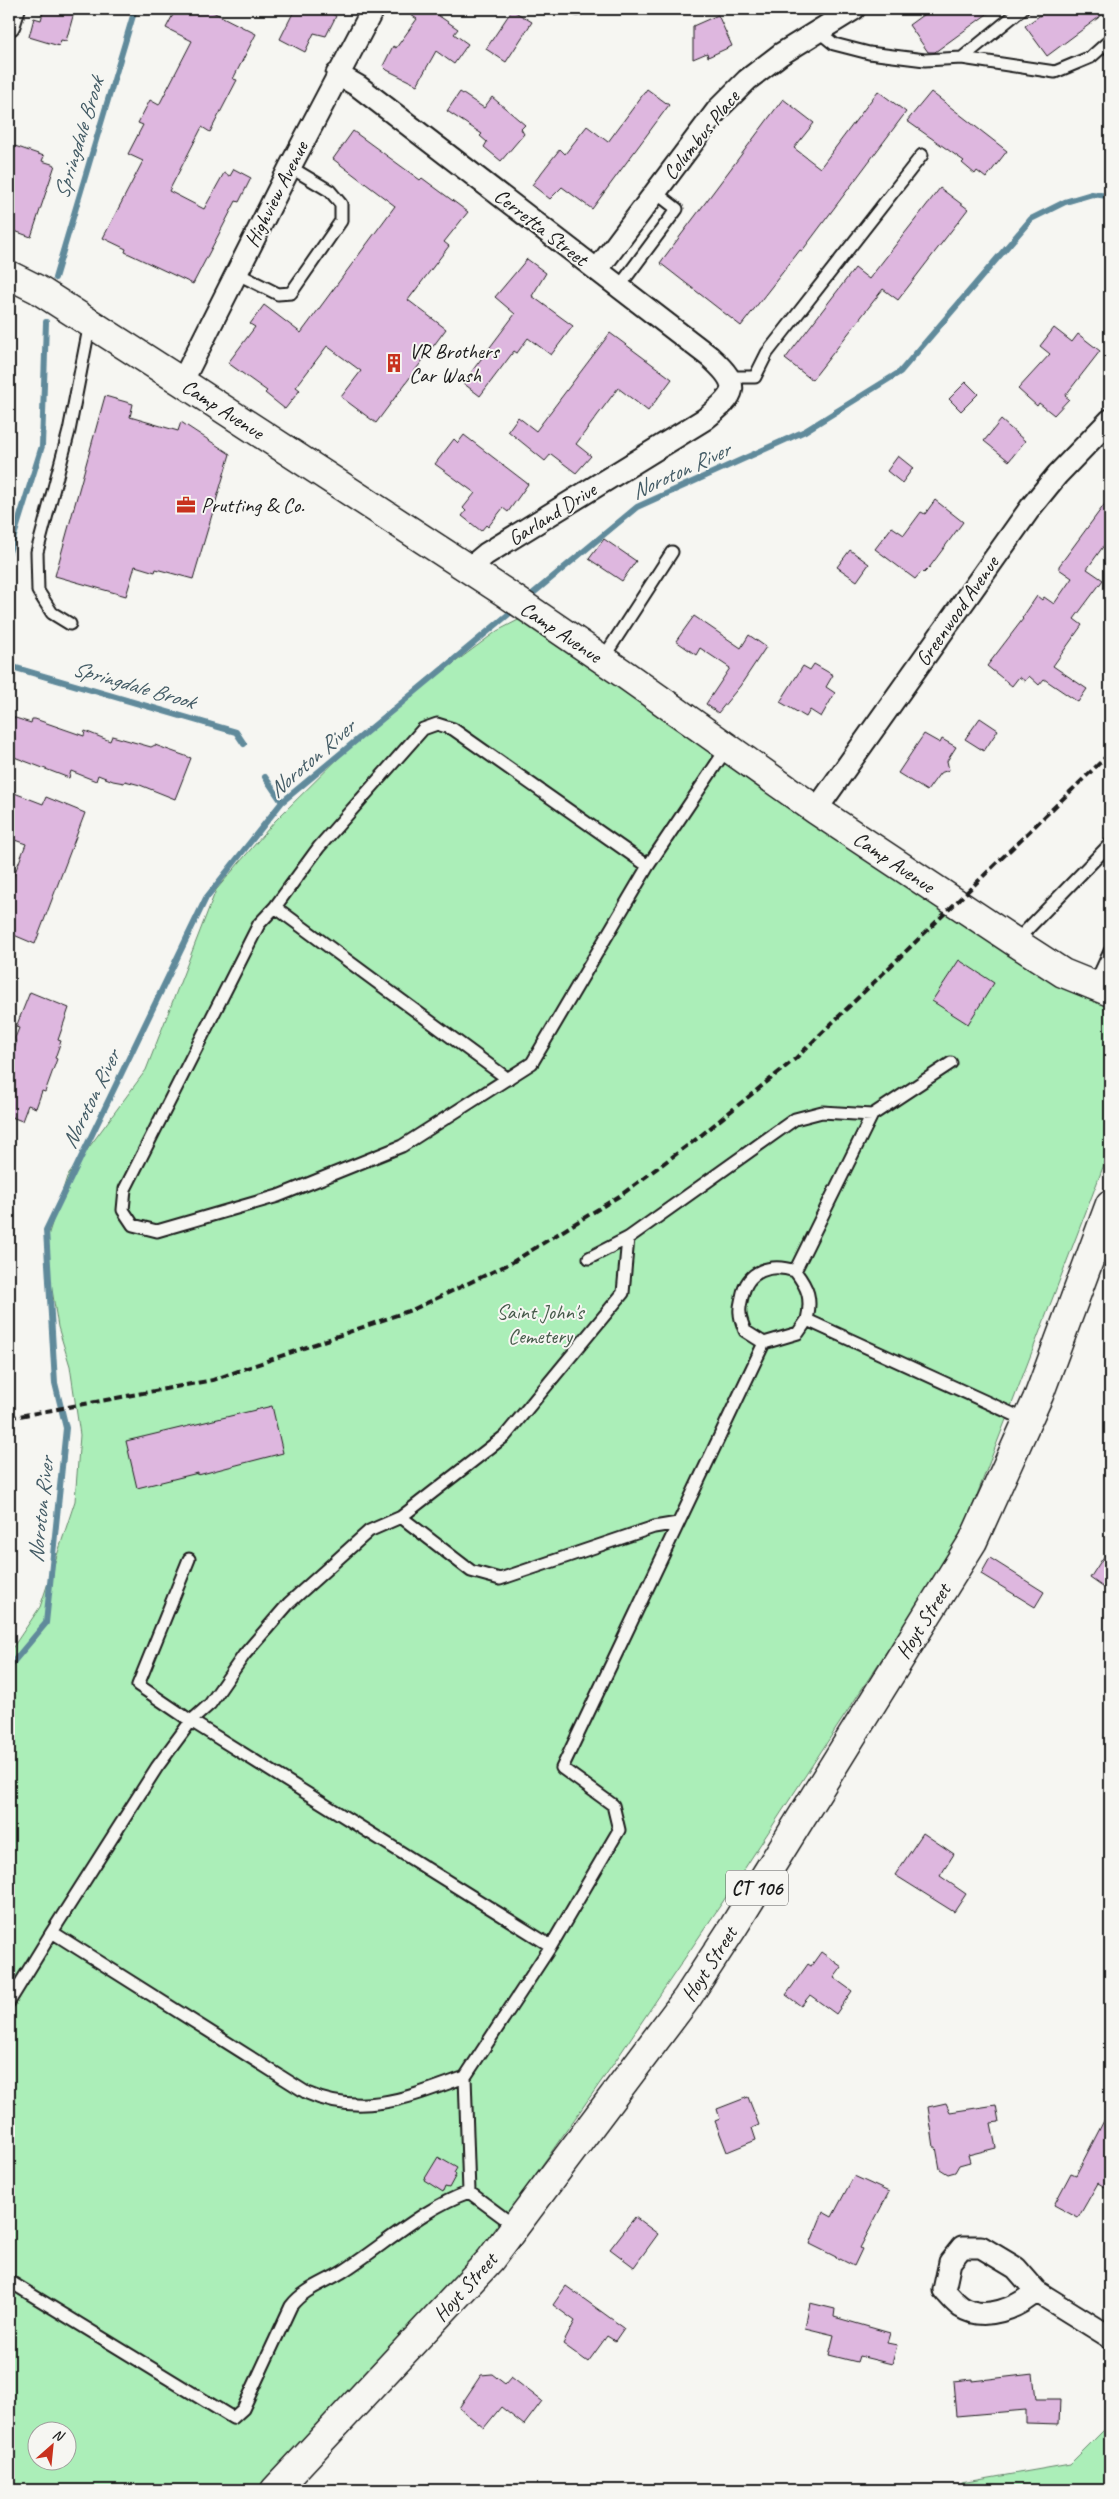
<svg xmlns="http://www.w3.org/2000/svg" width="1119" height="2499" viewBox="0 0 1119 2499" font-family="Caveat,sans-serif">
<rect width="100%" height="100%" fill="#f6f6f2"/>
<filter id="ink" filterUnits="userSpaceOnUse"><feTurbulence type="fractalNoise" baseFrequency=".02" numOctaves="2"/><feDisplacementMap in="SourceGraphic" scale="10" xChannelSelector="R" yChannelSelector="G"/><feConvolveMatrix kernelMatrix="1 2 1 2 8 2 1 2 1" color-interpolation-filters="sRGB"/></filter>
<g filter="url(#ink)">
<path fill="#abeeb8" stroke="#64856a" fill-rule="evenodd" d="M526 616 836 833 1087 999 1110 1007V1149L960 1539 724 1900 614 2063 459 2283 274 2470 262 2490H9V1653L40 1607 75 1501 80 1435 70 1366 58 1327 45 1245 67 1177 146 1070 216 890 275 821 375 722 497 631ZM38 2432H68V2462H38Z
M1110 2424V2490H957L961 2483 1070 2464Z"/>
<g fill="none" stroke-linecap="round" stroke-linejoin="round">
<path stroke="#608a9b" stroke-width="6" d="M55 278 135 9
M9 552 42 446 46 322
M525 600 637 507 805 431 900 372 1031 219 1065 202 1092 194 1108 196 1110 193
M9 666 236 732 244 744
M265 777 282 802
M9 1667 46 1623 66 1428 55 1383 46 1230 206 898 282 802 516 608"/>
</g>
<path fill="#deb7df" stroke="#1c1c1c" d="M44 9H75L66 41 61 40 59 46 29 37 34 18 41 20Z
M176 9H207L256 34 233 79 237 80 210 132 202 127 169 191 204 209 224 173 230 176 234 169 251 178 239 202 236 201 193 284 125 252 126 249 103 238 143 161 128 154 143 125 138 123 150 100 159 105 192 41 166 28Z
M295 9H322L336 16 326 36 314 33 305 52 280 39Z
M402 9H429L458 29 454 34 468 44 454 64 436 51 417 85 387 70 383 66 393 46 396 48 417 19Z
M931 9H994L935 52H928L909 25Z
M1049 9H1110L1047 56 1025 26Z
M512 10 532 22 506 62 486 49Z
M718 15 732 46 708 57 707 53 693 59V26Z
M647 89 669 105 592 209 562 187 550 199 532 185 552 159 560 149 565 154 587 126 608 142Z
M878 91 906 112 802 251 800 250 741 326 660 263 783 99 814 123 794 148 820 168Z
M460 92 484 108 492 97 525 125 521 129 524 134 501 161 484 147 487 142 480 136 482 134 447 111Z
M931 92 1007 151 986 178 977 171 975 174 962 163 964 161 907 121Z
M353 131 420 180 422 178 468 212 444 242 449 246 408 300 446 329 376 423 341 397 361 371 327 346 296 387 300 390 285 409 265 393 267 391 228 363 255 327 250 324 264 305 301 333 395 206 333 159Z
M9 144 44 156 42 161 55 165 31 237 9 229Z
M940 188 968 209 898 300 883 289 812 380 785 359 855 268 869 279Z
M527 259 546 273 532 296 573 326 551 355 528 338 517 353 514 351 480 396 463 383 515 314 495 297Z
M1054 328 1072 342 1078 334 1100 351 1065 396 1069 399 1054 415 1039 403 1037 406 1018 389 1050 354 1040 346Z
M610 333 672 379 648 411 618 388 576 444 591 456 576 473 551 454 545 461 508 431 518 417 536 431Z
M966 382 978 394 961 411 949 399Z
M105 396 133 404 130 417 178 431 181 422 230 454 193 579 156 569 155 572 135 566 126 596 55 576Z
M1001 420 1025 441 1009 461 984 441Z
M464 435 528 484 508 512 503 508 488 527 486 525 481 531 462 516 466 511 463 508 475 493 435 464 454 439 458 443Z
M898 456 913 468 902 483 887 471Z
M1110 497V537L1087 569 1103 580 1074 619 1082 625 1053 666 1087 689 1078 702 1044 679 1039 685 1029 676 1025 681 1019 677 1012 686 987 666 1023 619 1022 618 1037 596 1042 600 1044 597 1054 604 1072 578 1059 569V566Z
M935 500 963 522 929 568 924 573 922 571 915 579 875 549 892 527 904 535 921 512 925 514Z
M604 539 636 561 622 581 589 559Z
M850 550 869 564 857 581 837 567Z
M694 616 741 648 749 635 766 647 740 686 718 713 706 704 730 668 700 648 696 655 676 641Z
M814 664 833 675 826 687 835 693 821 717 810 710 806 717 780 702 803 666 810 670Z
M9 716 31 723 32 719H35L84 736 85 731 110 741 112 736 151 747 155 745 191 758 175 799 140 785 125 781 124 783 113 781 98 775 96 781 71 771 69 778 9 755Z
M980 718 998 730 984 751 965 739Z
M924 734 940 743 942 739 956 747 947 761 949 770 940 773 927 791 898 773Z
M9 791 43 804 46 797 85 813 35 944 9 933V888L26 844 9 838Z
M959 960 994 983 968 1024 932 1001Z
M30 992 69 1008 58 1040 61 1041 55 1058 57 1059 45 1092 42 1091 36 1108 28 1105 22 1121 9 1116V1064L16 1044 15 1038 19 1028 16 1027Z
M272 1406 283 1453 198 1475V1473L137 1488 126 1441Z
M1110 1547V1592L1090 1578Z
M990 1558 1044 1592 1035 1607 981 1574Z
M923 1833 954 1854 940 1876 966 1894 954 1912 895 1875Z
M821 1952 842 1967 834 1978 852 1991 836 2014 810 1995 801 2006 786 1995 808 1964 811 1966Z
M748 2097 759 2125 752 2128 756 2140 727 2152 715 2121 720 2119 717 2109Z
M946 2103 950 2112 996 2105 999 2122 991 2123 996 2148 968 2155 970 2162 959 2165 955 2172 948 2174 940 2169 936 2147H934L928 2107Z
M1110 2109V2190L1098 2183 1078 2218 1054 2205 1071 2173 1076 2175Z
M438 2157 457 2168 454 2173 456 2175 449 2188 445 2187 443 2192 424 2180Z
M854 2176 889 2192 860 2248 862 2249 854 2266 810 2244 823 2212 832 2217Z
M635 2217 658 2234 634 2267 610 2249Z
M566 2286 624 2328 615 2341 607 2336 588 2362 563 2344 575 2321 553 2305Z
M810 2303 835 2309 834 2317 890 2333 887 2343 897 2345 892 2364 859 2356 857 2362 829 2355 834 2335 805 2328Z
M492 2374 505 2384 511 2377 542 2401 524 2425 501 2407 484 2428 459 2408 481 2375Z
M1033 2374 1036 2399H1060L1059 2424 1026 2423V2410L956 2416 953 2381 972 2379V2381Z"/>
<g fill="none" stroke-linecap="round" stroke-linejoin="round">
<g stroke="#1c1c1c" stroke-width="15">
<path id="lane" d="M577 9H578
M818 31 834 44 869 53 925 60 962 58 1055 72 1091 57 1110 40
M962 58 1022 9
M236 273 278 294 291 293 341 221V204L330 191 290 167
M619 287 677 209 655 192
M730 377H755L767 353 922 155
M70 624 52 613 38 591 37 552 69 431 90 323
M602 660 672 552
M275 907 319 847 423 729 437 724 453 729 648 866
M1015 942 1110 844
M1094 986 1110 951
M951 1063 872 1115 795 1271C808 1288 812 1298 807 1320L1028 1421
M508 1079 275 907 259 924 125 1189 123 1210 133 1225 157 1231 278 1196 402 1146 532 1063 648 866 727 748
M589 1258 628 1238 795 1119 822 1112 872 1115
M764 1343 745 1331C743 1325 740 1319 740 1313 739 1308 741 1302 742 1297 747 1270 771 1263 795 1271
M401 1517 505 1436 623 1293 628 1238
M189 1559 138 1685 191 1721 210 1704 244 1655 289 1603 369 1531 401 1517 471 1571 500 1579 654 1527 678 1523
M9 2002 52 1932
M465 2077C412 2096 363 2118 307 2093L52 1932 157 1767 191 1721 551 1946 619 1830 613 1805 562 1768 764 1343 798 1333 807 1320
M515 2226 469 2192 465 2077 551 1946
M9 2281 233 2418 243 2409 291 2306C304 2289 324 2283 342 2272 383 2246 423 2208 469 2192"/>
</g>
<g stroke="#1c1c1c" stroke-width="25">
<path id="street" d="M9 25 14 9
M337 74 358 86 710 357C743 387 736 394 705 419L486 554 468 569
M597 270 718 109 747 80 781 54 854 9
M182 382 290 167 373 9
M816 810 1031 507 1057 475 1110 420
M962 2247H981L1016 2268 1036 2291C1018 2308 984 2322 961 2307 954 2302 949 2295 944 2290L950 2262Z
M1036 2291 1110 2337"/>
</g>
<g stroke="#1c1c1c" stroke-width="31">
<path id="secondary" d="M9 275 37 289 182 382 504 592 624 674 816 810 1015 942 1063 973 1110 992"/>
</g>
<g stroke="#1c1c1c" stroke-width="31">
<path id="primary" d="M275 2490 490 2260 687 1998 734 1926 973 1541 1039 1395 1110 1204"/>
</g>
<use href="#lane" stroke="#f6f6f2" stroke-width="11"/>
<use href="#street" stroke="#f6f6f2" stroke-width="21"/>
<use href="#secondary" stroke="#f6f6f2" stroke-width="28"/>
<use href="#primary" stroke="#f6f6f2" stroke-width="28"/>
<path stroke="#1c1c1c" stroke-width="4" stroke-dasharray="8 4" stroke-linecap="butt" d="M9 1418 213 1380 414 1309 511 1263 621 1195 699 1137 795 1059 1110 753"/>
</g>
</g>
<defs>
<g id="building-bare" transform="scale(1.5)"><path d="M-4-6H4V6H1V3H-1V6H-4ZM-2.5-4.3h1.7v1.8h-1.7ZM.8-4.3h1.7v1.8H.8ZM-2.5-1h1.7V.8h-1.7ZM.8-1h1.7V.8H.8Z" fill="#c8321e" stroke="#f6f6f2" stroke-width="2.5" paint-order="stroke"/></g>
<g id="office-bare" transform="scale(1.5)"><path d="M-6-3h4V-5.5h4V-3h4V5H-6ZM-1-4.5V-3h2v-1.5ZM-6 0V1H6V0Z" fill="#c8321e" stroke="#f6f6f2" stroke-width="2.5" paint-order="stroke"/></g>
</defs>
<g fill-rule="evenodd">
<use href="#building-bare" x="394" y="363"/>
<use href="#office-bare" x="186" y="505"/>
</g>
<g text-anchor="middle" stroke-width="4" stroke-linejoin="round" paint-order="stroke">
<rect fill="#f6f6f2" stroke="#5d5d5c" stroke-width="1" x="726" y="1870.5" width="62" height="35" rx="4"/>
<g font-size="20" font-weight="bold" fill="#1c1c1c">
<text x="757" y="1895">CT 106</text>
</g>
<g font-size="21" fill="#1c1c1c" stroke="#f6f6f2">
<text transform="translate(701 135) rotate(-51)" y="7">Columbus Place</text>
<text transform="translate(276 194) rotate(-63)" y="7">Highview Avenue</text>
<text transform="translate(541 227) rotate(38)" y="7">Cerretta Street</text>
<text transform="translate(223 409) rotate(33)" y="7">Camp Avenue</text>
<text transform="translate(552 514) rotate(-32)" y="7">Garland Drive</text>
<text transform="translate(957 611) rotate(-55)" y="7">Greenwood Avenue</text>
<text transform="translate(561 632) rotate(34)" y="7">Camp Avenue</text>
<text transform="translate(894 862) rotate(34)" y="7">Camp Avenue</text>
<text transform="translate(923 1621) rotate(-58)" y="7">Hoyt Street</text>
<text transform="translate(709 1964) rotate(-57)" y="7">Hoyt Street</text>
<text transform="translate(465 2287) rotate(-48)" y="7">Hoyt Street</text>
</g>
<g font-size="21" fill="#1c1c1c" stroke="#f6f6f2" text-anchor="start">
<text x="409" y="358">VR Brothers<tspan x="409" dy="24">Car Wash</tspan></text>
<text x="201" y="512">Prutting &amp; Co.</text>
</g>
<g font-size="21" fill="#475b4b" stroke="#f6f6f2">
<text x="540" y="1319">Saint John's<tspan x="540" dy="24">Cemetery</tspan></text>
</g>
<g font-size="22" font-style="italic" fill="#445c66" stroke="#f6f6f2">
<text transform="translate(78 138) rotate(-73)" y="8">Springdale Brook</text>
<text transform="translate(680 470) rotate(-25)" y="8">Noroton River</text>
<text transform="translate(134 684) rotate(16)" y="8">Springdale Brook</text>
<text transform="translate(311 758) rotate(-41)" y="8">Noroton River</text>
<text transform="translate(90 1099) rotate(-64)" y="8">Noroton River</text>
<text transform="translate(40 1510) rotate(-84)" y="8">Noroton River</text>
</g>
</g>
<rect width="1119" height="2499" fill="none" stroke="#f6f6f2" stroke-width="30"/>
<rect x="15" y="15" width="1089" height="2469" fill="none" stroke="#1c1c1c" stroke-width="2" filter="url(#ink)"/>
<g transform="translate(52 2446) rotate(27)"><circle r="24" fill="#f6f6f2" stroke="#9f9f9c"/>
<path d="M0-4L9 19L0 12L-9 19Z" fill="#c8321e"/>
<text y="-8" font-size="14" font-weight="bold" text-anchor="middle" fill="#1c1c1c">N</text>
</g>
</svg>
